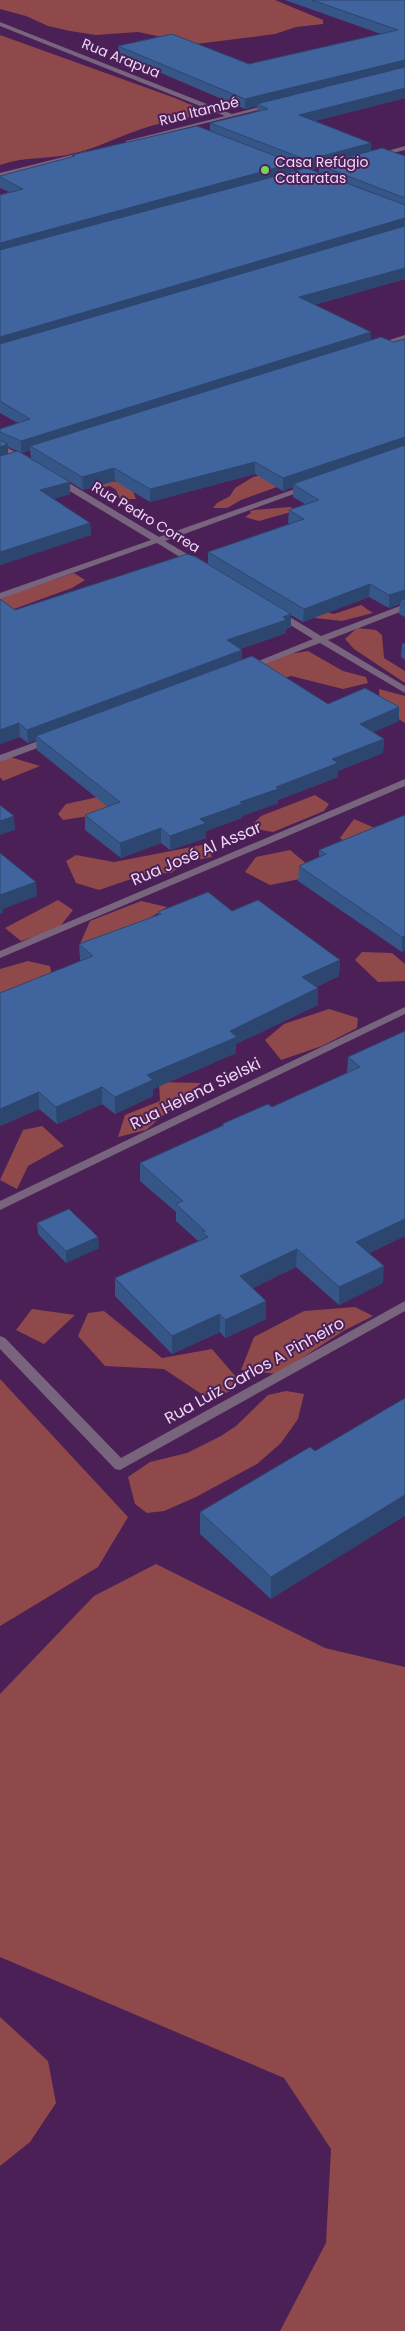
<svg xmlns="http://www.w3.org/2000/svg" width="405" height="2331" viewBox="0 0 405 2331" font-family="Poppins,sans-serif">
<rect width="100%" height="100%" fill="#4b2056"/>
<path fill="#8f494b" d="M0 0H275L323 20V24L296 27 275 34 196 44 138 32 96 35 70 31 48 26 26 16 0 9Z
M0 35 175 98 210 113C186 118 160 122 136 131 115 138 97 148 75 153 50 160 24 156 0 165Z
M262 475 278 485 277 487 241 500 227 508H213L217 503 230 496 235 488 253 477Z
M122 481 132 489 136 499H120L116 490 110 486 101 488 92 486 99 483Z
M290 507 298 510 259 521 245 517 251 513 250 511 254 510Z
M74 573 85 580 72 588 0 614V598Z
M361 605 373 613 342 621 287 615 312 609 334 614Z
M357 628 376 630 382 635 384 658 405 671V683L354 649 345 639Z
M308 651 343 671 366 677 368 683 343 689 291 676 248 688 236 670 271 657Z
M379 689 405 696V723L380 707Z
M10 757 40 766 3 781 0 777V762Z
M125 791 115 812 63 820 58 814 66 804Z
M315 795 329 804 324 811 273 832 249 828 261 816Z
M354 819 384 832 349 845 340 838Z
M207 844 212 857 186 862 171 873 146 874 99 890 76 883 66 861 76 855 114 862Z
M290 850 320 875 270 885 245 872 256 857Z
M58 900 73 910 58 929 21 941 5 928Z
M141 901 167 907 139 925 80 944 90 921Z
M362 952 392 953 405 964V981L378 982 355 960Z
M28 961 50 966 53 982 0 1008V969Z
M329 1009 358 1018 357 1028 322 1046 281 1060 265 1040 284 1024Z
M159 1082 201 1083 146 1130 118 1137 125 1115 160 1101Z
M42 1126 64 1146 28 1166 17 1189 0 1180 23 1130Z
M355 1307 373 1316 345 1330 277 1374 241 1370 254 1337 304 1311Z
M32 1309 75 1315 44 1344 16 1330Z
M104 1311 162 1358 212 1349 236 1377 233 1390 217 1396 203 1395 164 1369 105 1366 78 1336 88 1313Z
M0 1379 128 1517 98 1567 0 1626Z
M286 1391 304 1394 298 1419 281 1443 257 1464 196 1497 164 1511 147 1513 135 1504 128 1477 150 1462 187 1453 221 1436 236 1426 268 1395Z
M156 1564 325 1648 405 1667V2331H280L326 2243 331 2149 284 2078 0 1957V1694L94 1596Z
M0 2017 48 2061 56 2103 30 2142 0 2166Z"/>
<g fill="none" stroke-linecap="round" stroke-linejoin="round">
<path fill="#78647d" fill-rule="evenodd" d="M0 22 232 114 271 104 274 106 126 143V141L225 116 0 26Z
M405 146V150L376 157 373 155Z
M87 151 89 152V154L0 177V173Z
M405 335V339L375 348 371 346Z
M0 444 29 459 30 461 23 463 0 449Z
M53 477H59L159 537 306 485 313 487 165 541 199 561V565H193L157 543 0 599V593L151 540 53 481Z
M405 604V610L328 640 405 686V693L320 643 249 670 246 671 241 668 313 639 274 615V611H280L321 636Z
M52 736 57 739 56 741 0 762V755Z
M405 779V786L0 958V951Z
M405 1007V1014L0 1210V1201Z
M405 1301V1311L120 1470 115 1469 0 1349V1336L5 1338 121 1458Z"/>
</g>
<path fill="#375688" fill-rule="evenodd" d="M285 0H405V98L315 121 371 143V151L405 156V279L314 305 371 340 393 342 405 339V617L399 614 400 604 389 608 369 597 303 622 291 615V627L286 629V633L240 649 242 650V659L328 704 399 707V721L373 732 384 739 383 753 338 771V777L278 800V803L242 816V818L206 831V838L170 850 161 843 121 858 85 830V815L108 807 37 750 36 740 28 743 20 737 0 744V599L15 610 208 565V552L290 524 288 523 289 510 305 504 293 497V487L283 491 255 474 150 502 115 481 83 490 70 482V494L54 499 90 523 91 535 0 565V429L18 423 0 413V195L9 192 0 188V176L72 157V155L210 131V123L257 112V106L245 109 119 55 118 46 249 64 381 34ZM294 166 303 169 294 172ZM319 168V173L310 170ZM8 447 17 451 8 454ZM30 450 31 458 22 453Z
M405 643V660L401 657 402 644Z
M405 815V950L402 952 298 881 299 866 319 857V850Z
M232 911 340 960 339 976 316 987 318 988V1005L236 1044V1053L153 1089V1096L115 1114 102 1104 57 1124 39 1109 0 1126V993L81 961 80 960 79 944 158 915V912Z
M405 1031V1236L369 1253 383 1283 339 1305 296 1267 253 1288 266 1319 225 1338 220 1332 172 1354 115 1296V1278L198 1241 176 1221V1212L140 1181V1163L222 1126V1124L272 1107 347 1073 348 1057Z
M37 1223 99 1248 66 1263 38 1234Z
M310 1447 271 1599 200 1534V1512Z"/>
<path fill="#2d466f" d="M405 60V70L257 104V106L245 109V99Z
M405 88V98L299 125V115Z
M371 143 370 154 319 165V168L307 171V160Z
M294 163V174L0 254V243Z
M405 218 404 229 0 348V337Z
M405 268V279L299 309V297Z
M371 332V344L30 446V450L21 453V441Z
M405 437V449L293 484V487L283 491V478Z
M8 444V457L0 459V447Z
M255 462V474L150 502V489Z
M114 468 115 481 83 490 82 477Z
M70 482V494L41 503 40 490Z
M90 523 91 535 0 565V552Z
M370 584 369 597 303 622 304 609Z
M405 590V603L400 601V604L389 608V595Z
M291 614V627L286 629V633L227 653V640Z
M242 650V663L36 736V740L28 743 27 730Z
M399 707V721L360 738V724Z
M19 723 20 737 0 744V730Z
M384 739 383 753 338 771V777L278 800V803L242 816V818L206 831V838L170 850V836L200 819 276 787 332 759Z
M14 816 15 830 0 835V821Z
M161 828V843L121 858 120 843Z
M36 882 37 896 3 909V913L0 914V895Z
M405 936V950L402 952V937Z
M340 960 339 976 301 993 302 977Z
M318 988V1005L236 1044V1053L153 1089V1096L115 1114V1097L147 1075 230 1031Z
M102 1087V1104L57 1124 56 1107Z
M39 1092V1109L0 1126V1109Z
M405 1219V1236L356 1260V1242Z
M98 1237 99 1248 66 1263V1251Z
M297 1249 296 1267 240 1294V1276Z
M384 1266 383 1283 339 1305V1287Z
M266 1301V1319L225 1338V1320Z
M220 1314V1332L172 1354V1336Z
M405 1495V1516L271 1599V1577Z"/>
<path fill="#40649e" stroke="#2d466f" d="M312 0H405V60L245 99 118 46 172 34 249 64 398 30Z
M405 67V88L299 115 371 143 307 160 210 123 268 109 257 104Z
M197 126 294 163 0 243V195L23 189 0 177V176L75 156 72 155Z
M382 148 405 156V198L319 165Z
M306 168 405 205V218L0 337V250Z
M405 226V268L299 297 371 332 21 441 0 432V429L30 419 0 401V344Z
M381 337 393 342 405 339V437L283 478 255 462 150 489 114 468 82 477 30 446Z
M0 440 8 444 0 447Z
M405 445V590L389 595 370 584 304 609 208 552 304 519 289 510 319 500 293 484Z
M18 451 70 482 40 490 90 523 0 552V456Z
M187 554 196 557 291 614 283 617 286 620 227 640 242 650 27 730 19 723 0 730V599L15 610Z
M405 599V604L400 601Z
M252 656 328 704 365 688 399 707 360 724 384 739 332 759 338 763 276 787 278 789 240 802 242 804 200 819 206 823 170 836 161 828 120 843 85 815 120 802 36 736Z
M0 805 14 816 0 821Z
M405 815V936L402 937 299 866 326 854 319 850Z
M0 853 36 882 0 895Z
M208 892 232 911 258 900 340 960 302 977 318 988 230 1031 237 1037 147 1075 153 1080 115 1097 102 1087 56 1107 39 1092 0 1109V993L93 956 79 944 161 914 158 912Z
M405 1031V1219L356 1242 384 1266 339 1287 297 1249 240 1276 266 1301 225 1320 220 1314 172 1336 115 1278 208 1237 202 1232 205 1231 176 1204 183 1201 140 1163 224 1125 222 1124 268 1104 272 1107 360 1067 348 1057Z
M69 1209 98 1237 66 1251 37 1223Z
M405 1398V1495L271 1577 200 1512 310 1447 315 1451Z"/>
<circle fill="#75d25b" stroke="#4b2056" stroke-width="2" cx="265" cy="170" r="5"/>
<g text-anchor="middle" stroke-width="4" stroke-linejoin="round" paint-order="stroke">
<g font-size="14" fill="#efd6f6" stroke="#4b2056">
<text transform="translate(121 58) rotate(22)" y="5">Rua Arapua</text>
<text transform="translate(199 111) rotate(-14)" y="5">Rua Itambé</text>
<text transform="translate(146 517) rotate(31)" y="5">Rua Pedro Correa</text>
</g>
<g font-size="14" fill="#efd6f6" stroke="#4b2056" text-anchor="start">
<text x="275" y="167">Casa Refúgio<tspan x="275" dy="16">Cataratas</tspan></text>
</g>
<g font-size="16" fill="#efd6f6" stroke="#4b2056">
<text transform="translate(196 853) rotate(-23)" y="6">Rua José Al Assar</text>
<text transform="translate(195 1093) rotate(-26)" y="6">Rua Helena Sielski</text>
<text transform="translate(254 1370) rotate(-29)" y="6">Rua Luiz Carlos A Pinheiro</text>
</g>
</g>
</svg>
